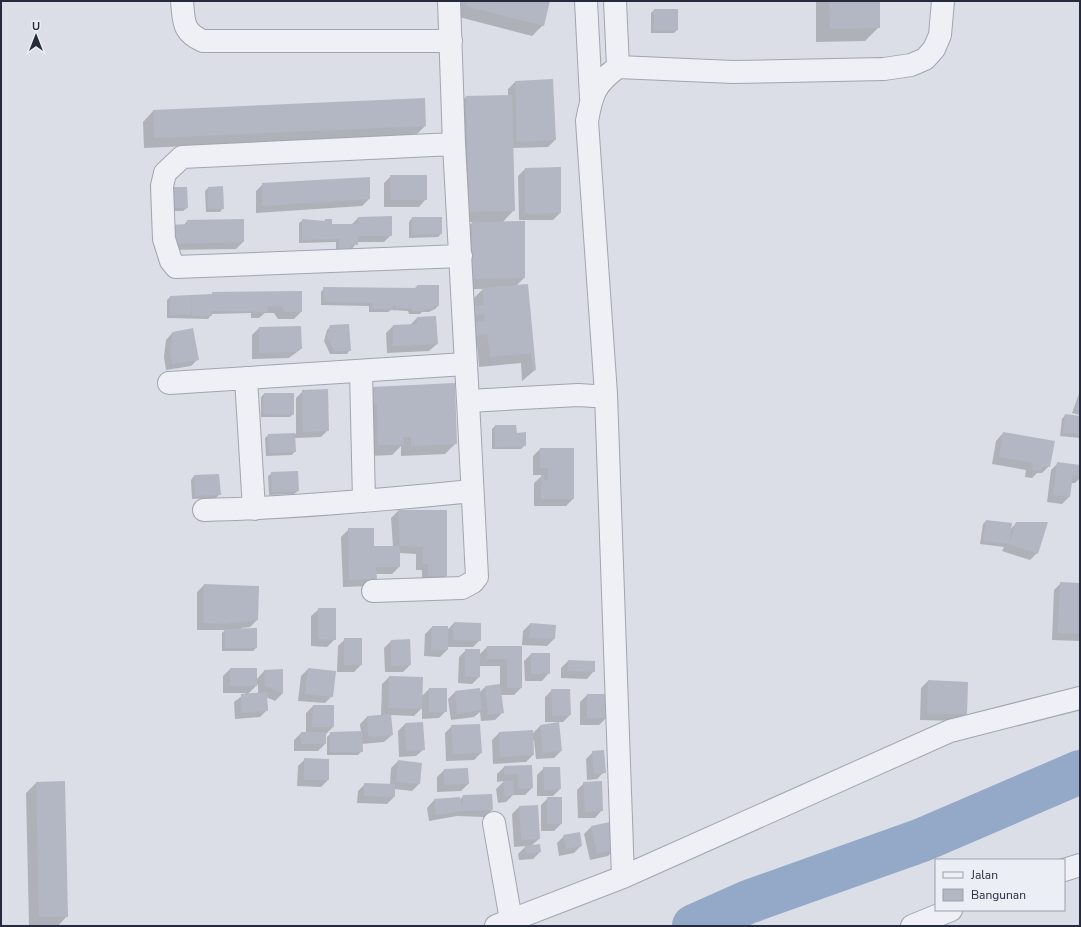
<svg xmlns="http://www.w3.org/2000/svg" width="1081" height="927" viewBox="0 0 1081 927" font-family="'Nunito Sans',sans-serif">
<rect width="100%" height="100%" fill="#dbdee6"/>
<path fill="#0003" fill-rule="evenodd" d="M459 1H549L543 25 532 36 455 16Z
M816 1H879V27L865 41 816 42Z
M654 10 677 30 674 33H651V13Z
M515 82 555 140 548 147 513 148 514 210 502 223 524 222V278L516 286 535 370 522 381 521 363 479 367 477 345 463 346 472 300 483 289H462L461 233 473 222H458L456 107 466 97 508 96V89Z
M153 111 425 126 415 136 144 148 143 122Z
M525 169 560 213 553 220H519L518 176Z
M391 176 426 199 419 207H384V183Z
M369 178V199L362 206 256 213V191L263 184Z
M186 188 187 208 183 211H167Z
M208 188 223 208 220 212H206L205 191Z
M358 218 391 235 384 242H357L350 252 336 254V242L299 243V223L303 220 323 222 325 220 331 225H351Z
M412 218 441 234 438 237 409 238V222Z
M187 221 243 242 236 249 165 250Z
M417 286H438V306L435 309 429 312H422L420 314H409L408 311 391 310 388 312H369V306L321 305V292L324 288 414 289Z
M257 293 301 312 294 319H278L274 313H265L259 318H251V313L212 314 208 319 167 318V300L170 297Z
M435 317 437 344 429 351 387 353 386 333 393 326H409L417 318Z
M331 326 350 350 347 354H330L324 341 327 330Z
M259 328 301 349 289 358 252 359V335Z
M173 332 198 359 191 366 166 370 164 357 166 340Z
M372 388 456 443 445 454 401 456V446L392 455 368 456Z
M303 391 328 430 321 437 295 438V451L292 455 266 456 265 438 268 435 296 434V398Z
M1080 391V415L1072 413Z
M264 394 293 414 290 417H261V397Z
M1065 415 1080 417V438L1060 436 1062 419Z
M495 426 516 434 525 445 521 449H492V429Z
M1003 433 1049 466 1042 473H1037L1032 478 1025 477 1026 470 992 464 996 441Z
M540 449 573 499 566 506H534V483L543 475H533V456Z
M1058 463 1080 466V478L1075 483H1071L1069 497 1062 504 1047 502 1051 470Z
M272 473 298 491 294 494 269 495 268 476Z
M194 476 220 494 216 498 192 499 191 480Z
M398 511 446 576 439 583H422V570H416V554L399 553V567L392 574H376V579L369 586 343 587 341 537 349 529 373 547H393L391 518Z
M986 521 1010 530 1016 523 1037 553 1030 560 1002 551 1004 547 980 544 983 524Z
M1061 583 1080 584V641L1052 640 1054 590Z
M204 585 257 620 250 627 241 628 256 648 253 651H222V633L225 630H197V592Z
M319 609 335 639 327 647 311 646V616Z
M454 623 480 640 473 647H447V650L440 657 424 656 425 634 432 627 447 630Z
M530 624 555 626 554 639 547 646 522 645 523 631Z
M345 639 361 665 354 672H337L338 646Z
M391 641 410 665 403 672H385L384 648Z
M487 647H521V688L514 695H500L502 713 495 720 481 721 480 712 474 717 451 720 448 699 455 692 479 689V693L485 687 500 685V666H479V677L472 684 458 683 459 657 466 650 479 655Z
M531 654 549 673 542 681H525L524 661Z
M568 661 594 671 587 679 561 678V668Z
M230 669 256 680 264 671 282 670V694L275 701 266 697 267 710 260 717 235 719 234 702 246 693H223V676ZM258 684V694L247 695Z
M308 669 332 696 325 703 298 701 301 676Z
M389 677 422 696 429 689 446 711 439 718 422 719V708L414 716 390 715 392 735 384 742 362 744V751L358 755H327V737L331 733 361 732 360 724 367 717 381 716 382 684Z
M928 681 966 714 959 721 920 720 921 688Z
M552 690 570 715 563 722H545V697Z
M587 695H606V718L599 725H580V702Z
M313 706 333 727 326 734 325 744 318 751H294V740L301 733H306V713Z
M405 724 424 749 416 756 399 757 398 731Z
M541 725 561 751 554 758 536 759 534 740 533 741V755L526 762 493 764 492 740 499 733 532 734Z
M452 726 481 753 474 760 446 761 445 733Z
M593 752 604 772 597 779 587 780 586 759Z
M305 759 328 780 321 787 297 786 298 766Z
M398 761 419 784 412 791 394 789V797L387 804 357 803 358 791 365 784 390 785 391 768Z
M531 766 532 788 525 795H513L506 802 498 803 496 789 504 781 497 782V774L504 767Z
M544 768 560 789 553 796H537V775Z
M444 770 468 784 461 791 437 792V777Z
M36 783 67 916 58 926H29L26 793Z
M584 783 602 810 595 818H578L577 790Z
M463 796 492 810 484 817 457 816 429 821 427 808 434 800H460Z
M548 798 561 824 554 831H541V805Z
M519 807 539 839 531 846 540 852 533 859 519 860 518 854 526 846 514 847 512 814Z
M591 827 615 849 608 856 590 860 584 834Z
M564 836 581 846 574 853 559 856 557 843Z"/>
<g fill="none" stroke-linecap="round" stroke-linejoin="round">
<path stroke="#94a8c8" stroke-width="44" d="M694 926 748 902 922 840 1080 772"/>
</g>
<path fill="#b2b7c3" d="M467 1H550L544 26 465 6Z
M829 1H880V28L830 29Z
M654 9H678V30L654 31Z
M553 79 556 140 517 142 515 81Z
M512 95 515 211 469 212 466 96Z
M425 98 426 126 154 138 153 110Z
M561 167V213L525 214V168Z
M390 175H427V200H391Z
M370 177V199L262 206V183Z
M223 186 224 209H208V187Z
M170 187H187L188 208H170Z
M392 216V236H358V245H351V250L339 251V239L302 240V219L325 221V219H332V224H358V217Z
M412 217H442V234L412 235Z
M244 219V242L172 244 171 225 187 224V220Z
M525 221V278L472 279V222Z
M528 284 536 370 533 371 531 353 490 357 487 334 474 336 472 322 485 321 484 314 474 315 473 306 484 305 482 288Z
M417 285H439V306H434L433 309H424V311H412L411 308H396V306H392L393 309H372V303L324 302 323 287 417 288Z
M302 291V312H285L281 306H267L268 312 212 311V316H192L191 295 212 294V292Z
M191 295V315H170V296Z
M436 316 438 344 393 346V325L417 324V317Z
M349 324 351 351H334L327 337 330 325Z
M301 326 302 349H297V352L259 353V327Z
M193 328 199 360 172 364 170 350 173 332Z
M455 383 457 444 411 446V437H403L404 445H378L377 404 372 403 371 387Z
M328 389 329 431 303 432 302 390Z
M264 393H294V415L263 414Z
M1080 393V411L1075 409Z
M1065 414 1080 416V434L1063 433Z
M495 425H516L517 433 526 432V446L495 447Z
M1003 432 1055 441 1050 467 1043 466 1040 471 1032 470 1033 463 999 457Z
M295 433 296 452 269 453 268 434Z
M540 448H574V499H541V475H544V480H548V468H540Z
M1057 462 1080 465V476L1073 475 1070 497 1053 495Z
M298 471 299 491 272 492 271 472Z
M219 474 221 495 195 496 194 475Z
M398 510H447V576H428V564H423V547L400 546Z
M986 520 1012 523 1009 544 983 541Z
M1016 522H1048L1038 554 1009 544Z
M348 528H374V546H400V567H376L377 579 349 580Z
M1060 582 1080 583V634L1058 633Z
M204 584 259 586 258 620 225 624 203 623Z
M318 608H336V640L318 639Z
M454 622 481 623V641L453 640Z
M530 623 556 625 555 639 529 638Z
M432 626H448V650H431Z
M257 628V648H225V629Z
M344 638H362V665H344Z
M410 639 411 665 391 666V640Z
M487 646H522V688H507V659H487Z
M465 649H480V677H465Z
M531 653H550V674H531Z
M568 660 595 661V672L568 671Z
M230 668H257V686H230Z
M308 668 336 671 333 697 305 694Z
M283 669V694L265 686 264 670Z
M389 676 423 677 422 709 388 708Z
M928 680 968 682 967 714H927Z
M500 684 504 713 488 715 485 686Z
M429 688H447V712H429Z
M480 688 482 710 457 714 455 691Z
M551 689H570L571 715 552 716Z
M267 692 268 711 242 713 241 694Z
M587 694H607V718H587Z
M313 705H334V727H312Z
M391 714 393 735 368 737 367 716Z
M423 722 425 750 406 751 405 723Z
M559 722 562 751 543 753 540 725Z
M480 724 482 753 453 754 451 725Z
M533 730 534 755 500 757 499 732Z
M362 731 363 752H330V732Z
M301 732H326V744H301Z
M604 750 606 773 594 774 592 751Z
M304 758 329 759V780H304Z
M398 760 422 763 420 784 396 782Z
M532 765 533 788 518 789V774L504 775V766Z
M543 767H560L561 789 544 790Z
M468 768 469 784 444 785V769Z
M513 780 514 795 505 797 503 781Z
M65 781 68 917H39L36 782Z
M602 781 603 811 585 812 583 782Z
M364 783 395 784V797L364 796Z
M492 794 493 810 463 811 436 815 434 799 460 797 463 811V795Z
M547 797H562V824H547Z
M538 805 540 839 521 840 519 806Z
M610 822 616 849 597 854 591 826Z
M580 832 582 846 566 849 563 835Z
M540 844 541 852 526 854 525 846Z"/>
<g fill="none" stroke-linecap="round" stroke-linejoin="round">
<g stroke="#a1a5b0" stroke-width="24">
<path id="minor" d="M182 1C184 21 182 32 203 41H451
M449 1 454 144 468 401 578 395 594 396 606 394 587 121C592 93 595 84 618 67
M586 1 591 98
M615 1 618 67 733 72 884 69 911 65 925 59 934 49 940 35 943 1
M454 144 182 157 165 173 162 186 164 239 171 261 176 267 461 256
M361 371 364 501
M246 378 254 509
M169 383 465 364
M606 394 623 877
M204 510C293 508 382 500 472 491
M373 591 462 588 473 582 477 577 468 401
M494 823 511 920
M1064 870 1080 865
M496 926 623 877 950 731 1080 698
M912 926 951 910"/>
</g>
<use href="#minor" stroke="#eef0f5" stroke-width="22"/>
</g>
<rect width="1081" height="927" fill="none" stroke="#252b3d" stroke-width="4"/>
<rect x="935" y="859" width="130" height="52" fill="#ebeef4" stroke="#9ca0ab"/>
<rect x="943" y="872" width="20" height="6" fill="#eef0f5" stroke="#9ca0ab"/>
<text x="971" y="879" font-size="12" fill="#252b3d">Jalan</text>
<rect x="943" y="889" width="20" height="12" fill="#b2b7c3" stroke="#9ca0ab"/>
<text x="971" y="899" font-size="12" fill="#252b3d">Bangunan</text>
<g transform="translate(36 36)" stroke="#ebeef4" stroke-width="3" paint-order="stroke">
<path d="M0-3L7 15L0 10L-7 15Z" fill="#252b3d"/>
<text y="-6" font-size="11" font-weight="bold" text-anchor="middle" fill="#252b3d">U</text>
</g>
</svg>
